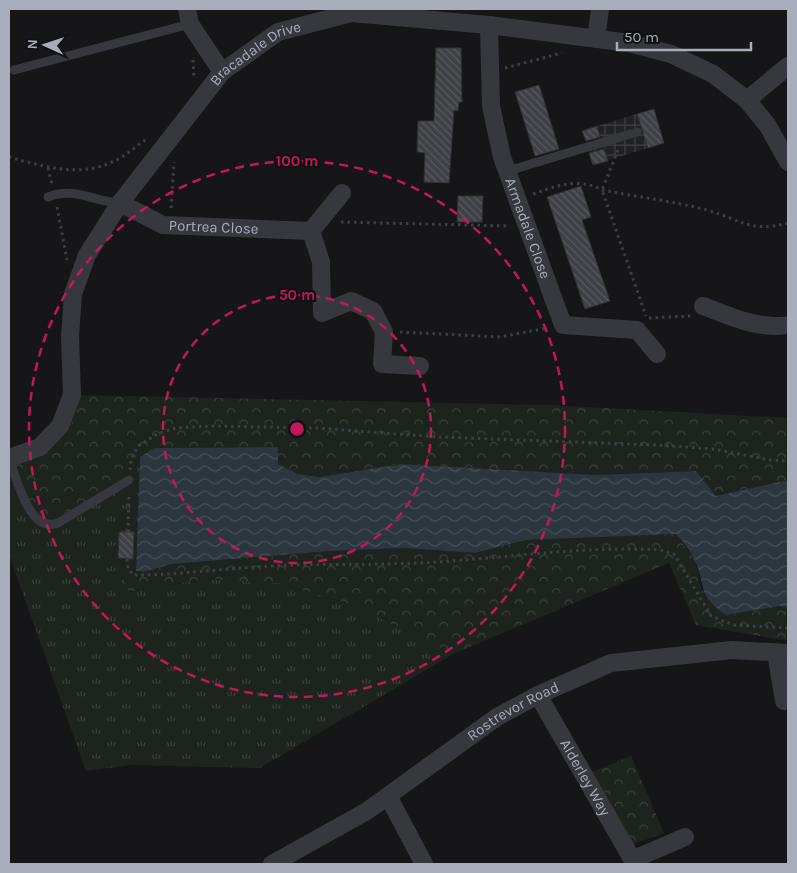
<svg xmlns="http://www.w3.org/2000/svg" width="797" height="873" viewBox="0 0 797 873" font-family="Karla,sans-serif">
<defs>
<pattern id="industrial-grid" width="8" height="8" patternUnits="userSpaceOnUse" patternTransform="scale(1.25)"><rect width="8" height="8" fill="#222226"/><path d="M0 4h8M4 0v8" fill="none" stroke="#3f3f43"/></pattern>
<pattern id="grass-tufts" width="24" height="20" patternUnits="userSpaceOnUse" patternTransform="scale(1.25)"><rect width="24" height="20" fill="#1c241d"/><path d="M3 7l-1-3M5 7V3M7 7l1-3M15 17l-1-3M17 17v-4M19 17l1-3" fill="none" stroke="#3a413c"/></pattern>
<pattern id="forest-crowns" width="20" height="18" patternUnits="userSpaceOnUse" patternTransform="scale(1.25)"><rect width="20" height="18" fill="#1c241d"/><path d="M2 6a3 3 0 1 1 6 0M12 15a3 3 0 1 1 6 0" fill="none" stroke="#3a413c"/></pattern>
<pattern id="water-waves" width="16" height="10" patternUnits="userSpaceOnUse" patternTransform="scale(1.25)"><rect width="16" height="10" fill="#2b363e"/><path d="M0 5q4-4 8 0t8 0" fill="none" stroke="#475058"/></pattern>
<pattern id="building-back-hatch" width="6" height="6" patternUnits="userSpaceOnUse" patternTransform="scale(1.25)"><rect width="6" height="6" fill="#404146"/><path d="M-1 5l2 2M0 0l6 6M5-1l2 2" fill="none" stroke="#595a5f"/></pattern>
</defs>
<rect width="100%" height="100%" fill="#161619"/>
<path fill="url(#industrial-grid)" d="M637 114 648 148 608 160 605 148 589 152 586 144 601 139 597 126Z"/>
<path fill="url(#grass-tufts)" d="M140 457 136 571H125L129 592 206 579 280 583 353 605 453 654 260 768 131 765 86 771 9 555V470Z"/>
<path fill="url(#forest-crowns)" d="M72 395 549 405 788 418V480L716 497 696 471 595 475 401 464 320 477 298 474 278 464V447L154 448 140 457 131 459 129 480 52 525 38 521 9 460 40 447Z
M676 534 695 560 702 590 726 615 780 606 788 608V641L696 625 669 563 453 654 353 605 280 583 206 579 129 592 122 576 124 571 144 572 172 564 330 551 403 548 475 553 526 540Z
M631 756 664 833 631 845 590 773Z"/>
<path fill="url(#water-waves)" d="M278 447V464L298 474 320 477 401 464 595 475 696 471 716 496 788 480V608L780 606 726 615C695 594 707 585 694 559 690 550 682 541 676 534L526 540 475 553 403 548 330 551 172 564 144 572 136 571 140 457 154 448Z"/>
<path fill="url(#building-back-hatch)" stroke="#303035" d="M436 48H461L462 102H459L458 111 454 110 449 183 424 182 425 153 417 152 418 121H434Z
M539 85 559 149 535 156 515 92Z
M654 109 664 143 648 148 637 114Z
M597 126 600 137 586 141 582 131Z
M604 149 608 161 593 165 589 153Z
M581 186 591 217 582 220 610 301 585 309 547 197Z
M458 196H483L482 222H457Z
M119 532H134L133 559 118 558Z"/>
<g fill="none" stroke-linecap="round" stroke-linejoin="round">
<path stroke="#3d3f45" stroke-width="3" stroke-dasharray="2.5 4" stroke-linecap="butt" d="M193 60 194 79
M505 68 562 53
M618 150 602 190 646 316
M9 157C42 166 79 178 112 162 125 157 136 146 148 138
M48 168 52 184
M533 194C556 186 578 177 602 190 637 197 673 201 707 210 742 220 750 233 788 223
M57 207 67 260
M171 208 174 162
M341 222 510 226
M649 318 690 316
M400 332 500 337 547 328
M130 470 131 459 138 446 157 434 176 428 212 426 317 428 438 437 656 445 713 449 770 460 788 461
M128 532 129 493
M127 559 128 568 133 575C180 575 226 568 273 566 332 563 392 566 451 561 521 556 590 546 660 550L674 554 711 616 734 625 788 628"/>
<path stroke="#37383e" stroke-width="9" d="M14 70 190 24
M508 171 637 132
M48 197C74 186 94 202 120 203
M9 460C18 480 29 534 58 523L129 480"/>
<g stroke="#37383e" stroke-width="18">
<path d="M187 9 190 24 222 72"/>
<path id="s1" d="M489 25 491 106 502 157 563 325 637 330 657 354"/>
<path d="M596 39 600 9"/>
<path d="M747 100 788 66"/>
<path id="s2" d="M120 203 163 225 311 231 342 193"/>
<path d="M311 231 321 262 322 313 351 301 373 311 384 332 382 364 420 366"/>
<path d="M703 306C730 316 759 330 788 325"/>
<path id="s3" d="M9 458 40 447 60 426 72 395 70 336 73 294 87 255 120 203 222 72 278 32 351 13 489 25 629 43 671 54 713 74 747 100 768 126 788 162"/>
<path d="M776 653 784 701"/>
<path id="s4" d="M538 695 635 864"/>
<path d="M388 796 424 864"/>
<path d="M634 859 685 837"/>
<path id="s5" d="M272 864 367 811 497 717 538 695 611 663 732 650 788 653"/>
</g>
</g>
<g fill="none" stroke="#c2185b" stroke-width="2.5" stroke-dasharray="9 6">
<circle cx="297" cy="429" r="134"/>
<circle cx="297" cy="429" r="268"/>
</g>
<g text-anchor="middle" stroke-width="4.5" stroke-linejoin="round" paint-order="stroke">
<g font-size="15" fill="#a7adba" stroke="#111114">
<text dy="5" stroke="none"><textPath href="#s3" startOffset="504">Bracadale Drive</textPath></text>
<text dy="5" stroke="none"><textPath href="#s2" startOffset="99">Portrea Close</textPath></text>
<text dy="5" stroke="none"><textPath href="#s1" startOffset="209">Armadale Close</textPath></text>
<text dy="5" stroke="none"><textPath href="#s5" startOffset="286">Rostrevor Road</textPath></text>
<text dy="5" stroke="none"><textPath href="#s4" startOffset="95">Alderley Way</textPath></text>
</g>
</g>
<circle cx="297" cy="429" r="8" fill="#c2185b" stroke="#111114" stroke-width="2.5"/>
<g font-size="15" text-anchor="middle" font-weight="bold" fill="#c2185b" stroke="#111114" stroke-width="4.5" stroke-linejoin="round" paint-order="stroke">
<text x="297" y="166">100 m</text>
<text x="297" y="300">50 m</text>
</g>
<rect width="797" height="873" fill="none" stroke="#a7adba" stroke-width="20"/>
<g transform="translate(45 45) rotate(273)" stroke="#111114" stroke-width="4" paint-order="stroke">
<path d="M0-4L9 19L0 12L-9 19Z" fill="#a7adba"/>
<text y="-8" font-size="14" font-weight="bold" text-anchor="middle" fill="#a7adba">N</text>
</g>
<path d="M617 42v8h134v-8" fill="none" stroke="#a7adba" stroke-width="2.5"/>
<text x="624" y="42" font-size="15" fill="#a7adba" stroke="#111114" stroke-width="4" paint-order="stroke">50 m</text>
</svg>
